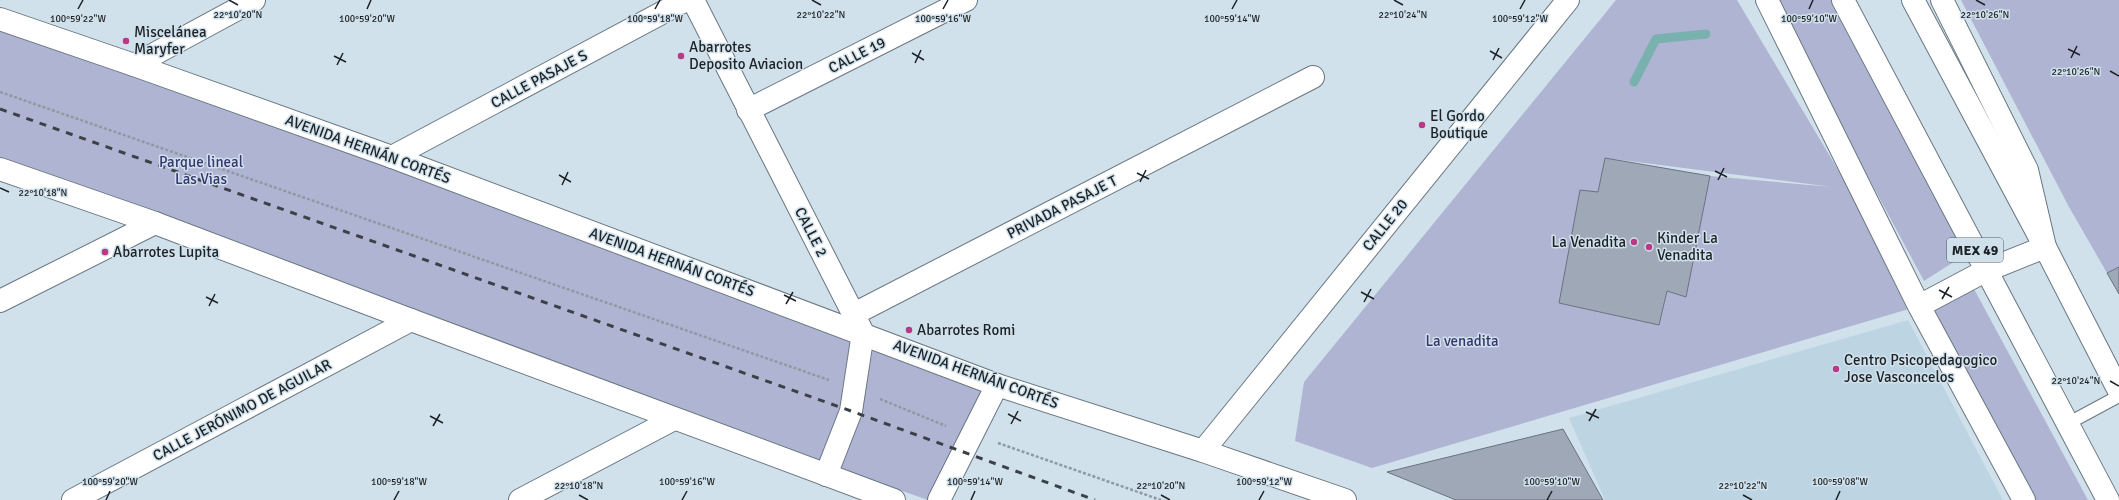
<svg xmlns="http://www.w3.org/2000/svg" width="2119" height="500" viewBox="0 0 2119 500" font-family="Signika,sans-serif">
<rect width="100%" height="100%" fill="#d1e1ec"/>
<path fill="#bdd5e3" d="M1908 320 2003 500H1605L1569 418Z"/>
<path fill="#b0b4d3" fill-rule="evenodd" d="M1616 0H1737L1919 306 1372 468 1295 441 1304 382ZM1605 158 1832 187 1710 176 1686 297 1667 291 1659 325 1559 303 1598 192Z
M1773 0H1836L1974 249 1924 281Z
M1961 0H2119V267L2107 273 2069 207Z
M0 30 380 163 851 341 843 385 841 407 820 460 0 170Z
M1974 289 2088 500H2023L1923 313Z
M873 348 984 391 928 500 840 469 865 392Z"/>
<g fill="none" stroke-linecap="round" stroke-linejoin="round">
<path stroke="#78b1ad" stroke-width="9" d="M1634 82 1656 39 1706 34"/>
</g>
<path fill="#9fa8b6" stroke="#6a7380" d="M1605 158 1710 176 1686 297 1667 291 1659 325 1559 303 1580 190 1598 192Z
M2119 267V294L2107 273Z
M1563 429 1603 500H1456L1387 472Z"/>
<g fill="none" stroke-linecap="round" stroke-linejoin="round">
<g stroke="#687780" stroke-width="14">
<path id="service" d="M2067 424 2119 396"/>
</g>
<g stroke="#687780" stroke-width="24">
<path id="minor" d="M693 0 863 333 851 411 826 475
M1767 0 1919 306 2024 500
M134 65 254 0
M748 110 966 0
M392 157 686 0
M0 301 155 223
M1919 306 1985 271 2045 247 2027 170 1942 0
M854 314 1313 77
M1203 451 1568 0
M73 500 411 320
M520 500 674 419
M939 500 997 385"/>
</g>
<g stroke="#687780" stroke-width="24">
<path id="secondary" d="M0 19 134 65 392 157 997 385 1203 451 1345 500
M0 169 155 223 411 320 894 500"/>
</g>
<g stroke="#687780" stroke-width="24">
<path id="primary" d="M1843 0 2108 500
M1913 0 2045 247 2119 391"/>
</g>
<path stroke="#8e9aa2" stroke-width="2.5" stroke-dasharray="3 2" stroke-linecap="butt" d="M0 92 829 380
M880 399 946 426
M998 443 1161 500"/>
<use href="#service" stroke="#fff" stroke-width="12"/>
<use href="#minor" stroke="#fff" stroke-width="22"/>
<use href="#secondary" stroke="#fff" stroke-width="22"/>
<use href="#primary" stroke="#fff" stroke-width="22"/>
<path stroke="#3b4247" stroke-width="3" stroke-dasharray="7 7" stroke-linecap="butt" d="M0 109 851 411 1095 500"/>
</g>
<path fill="none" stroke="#1c2225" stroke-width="1.5" d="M229 0 238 5M812 0 821 5M1394 0 1403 5M1976 0 1985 5M78 9 83 0M367 9 371 0M655 9 660 0M943 9 948 0M1232 9 1237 0M1520 9 1525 0M1809 9 1813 0M2068 49 2080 55M1490 51 1502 58M912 53 924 60M334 56 346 62M2071 58 2077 46M1493 60 1499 48M915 63 921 50M337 65 343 53M2110 71 2119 76M1715 171 1727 177M1137 173 1149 179M559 175 571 182M1718 180 1724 168M1140 182 1146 170M562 185 568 172M0 188 9 192M1939 290 1952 297M1361 292 1374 299M784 295 796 301M206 297 218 303M1942 299 1949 287M1364 302 1371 289M786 304 793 292M209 306 215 294M2110 381 2119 386M1586 412 1599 418M1008 414 1021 421M430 416 443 423M1589 421 1596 409M1011 424 1018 411M433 426 440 414M579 495 588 500M1161 495 1170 500M1743 495 1752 500M106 500 110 491M394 500 399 491M682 500 687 491M971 500 975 491M1259 500 1264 491M1547 500 1552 491M1836 500 1840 491"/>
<g fill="#b93985" stroke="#d1e1ec" stroke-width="1.5">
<circle cx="126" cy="41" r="4"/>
<circle cx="681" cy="56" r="4"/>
<circle cx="1422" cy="125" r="4"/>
<circle cx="1634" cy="242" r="4"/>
<circle cx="1649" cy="247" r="4"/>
<circle cx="105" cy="252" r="4"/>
<circle cx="909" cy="330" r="4"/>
<circle cx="1836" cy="369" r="4"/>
</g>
<g text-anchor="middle" stroke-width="3" stroke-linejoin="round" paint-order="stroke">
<rect fill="#d1e1ec" stroke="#525b61" stroke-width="1" x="1947" y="238" width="56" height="24" rx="3"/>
<g font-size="14" font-weight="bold" fill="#1c2225">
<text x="1975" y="255">MEX 49</text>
</g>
<g font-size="15" fill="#1c2225" stroke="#d1e1ec" text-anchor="start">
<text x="134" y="37">Miscelánea<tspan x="134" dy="17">Maryfer</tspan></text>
<text x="689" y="52">Abarrotes<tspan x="689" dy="17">Deposito Aviacion</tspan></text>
<text x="1430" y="121">El Gordo<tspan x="1430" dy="17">Boutique</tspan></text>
<text x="1657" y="243">Kinder La<tspan x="1657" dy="17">Venadita</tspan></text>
<text x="1626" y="247" text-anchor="end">La Venadita</text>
<text x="113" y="257">Abarrotes Lupita</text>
<text x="917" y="335">Abarrotes Romi</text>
<text x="1844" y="365">Centro Psicopedagogico<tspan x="1844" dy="17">Jose Vasconcelos</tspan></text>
</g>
<g font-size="15" fill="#1c2225" stroke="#d1e1ec">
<text transform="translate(857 55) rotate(-27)" y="5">CALLE 19</text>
<text transform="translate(539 79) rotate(-28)" y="5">CALLE PASAJE S</text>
<text transform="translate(368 149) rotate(20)" y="5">AVENIDA HERNÁN CORTÉS</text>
<text transform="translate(1062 207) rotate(-27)" y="5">PRIVADA PASAJE T</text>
<text transform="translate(1385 225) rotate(-51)" y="5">CALLE 20</text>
<text transform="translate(811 232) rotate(63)" y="5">CALLE 2</text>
<text transform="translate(672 262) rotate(20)" y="5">AVENIDA HERNÁN CORTÉS</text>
<text transform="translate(976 374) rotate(20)" y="5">AVENIDA HERNÁN CORTÉS</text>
<text transform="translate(242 410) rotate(-28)" y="5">CALLE JERÓNIMO DE AGUILAR</text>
</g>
<g font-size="15" fill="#36366b" stroke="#d1e1ec">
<text x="201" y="167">Parque lineal<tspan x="201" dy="17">Las Vias</tspan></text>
<text x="1462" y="346">La venadita</text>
</g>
</g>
<g font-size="10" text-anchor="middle" fill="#1c2225" stroke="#d1e1ec" stroke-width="3" stroke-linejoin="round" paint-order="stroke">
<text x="238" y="18">22°10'20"N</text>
<text x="821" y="18">22°10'22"N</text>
<text x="1403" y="18">22°10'24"N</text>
<text x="1985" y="18">22°10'26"N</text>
<text x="78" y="22">100°59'22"W</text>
<text x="367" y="22">100°59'20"W</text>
<text x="655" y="22">100°59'18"W</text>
<text x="943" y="22">100°59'16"W</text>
<text x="1232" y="22">100°59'14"W</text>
<text x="1520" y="22">100°59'12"W</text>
<text x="1809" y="22">100°59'10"W</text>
<text x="2076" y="75">22°10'26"N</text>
<text x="43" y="196">22°10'18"N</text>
<text x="2076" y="384">22°10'24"N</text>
<text x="110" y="485">100°59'20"W</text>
<text x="399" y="485">100°59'18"W</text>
<text x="687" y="485">100°59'16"W</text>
<text x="975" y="485">100°59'14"W</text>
<text x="1264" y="485">100°59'12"W</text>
<text x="1552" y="485">100°59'10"W</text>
<text x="1840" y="485">100°59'08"W</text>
<text x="579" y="489">22°10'18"N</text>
<text x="1161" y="489">22°10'20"N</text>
<text x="1743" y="489">22°10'22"N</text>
</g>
</svg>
